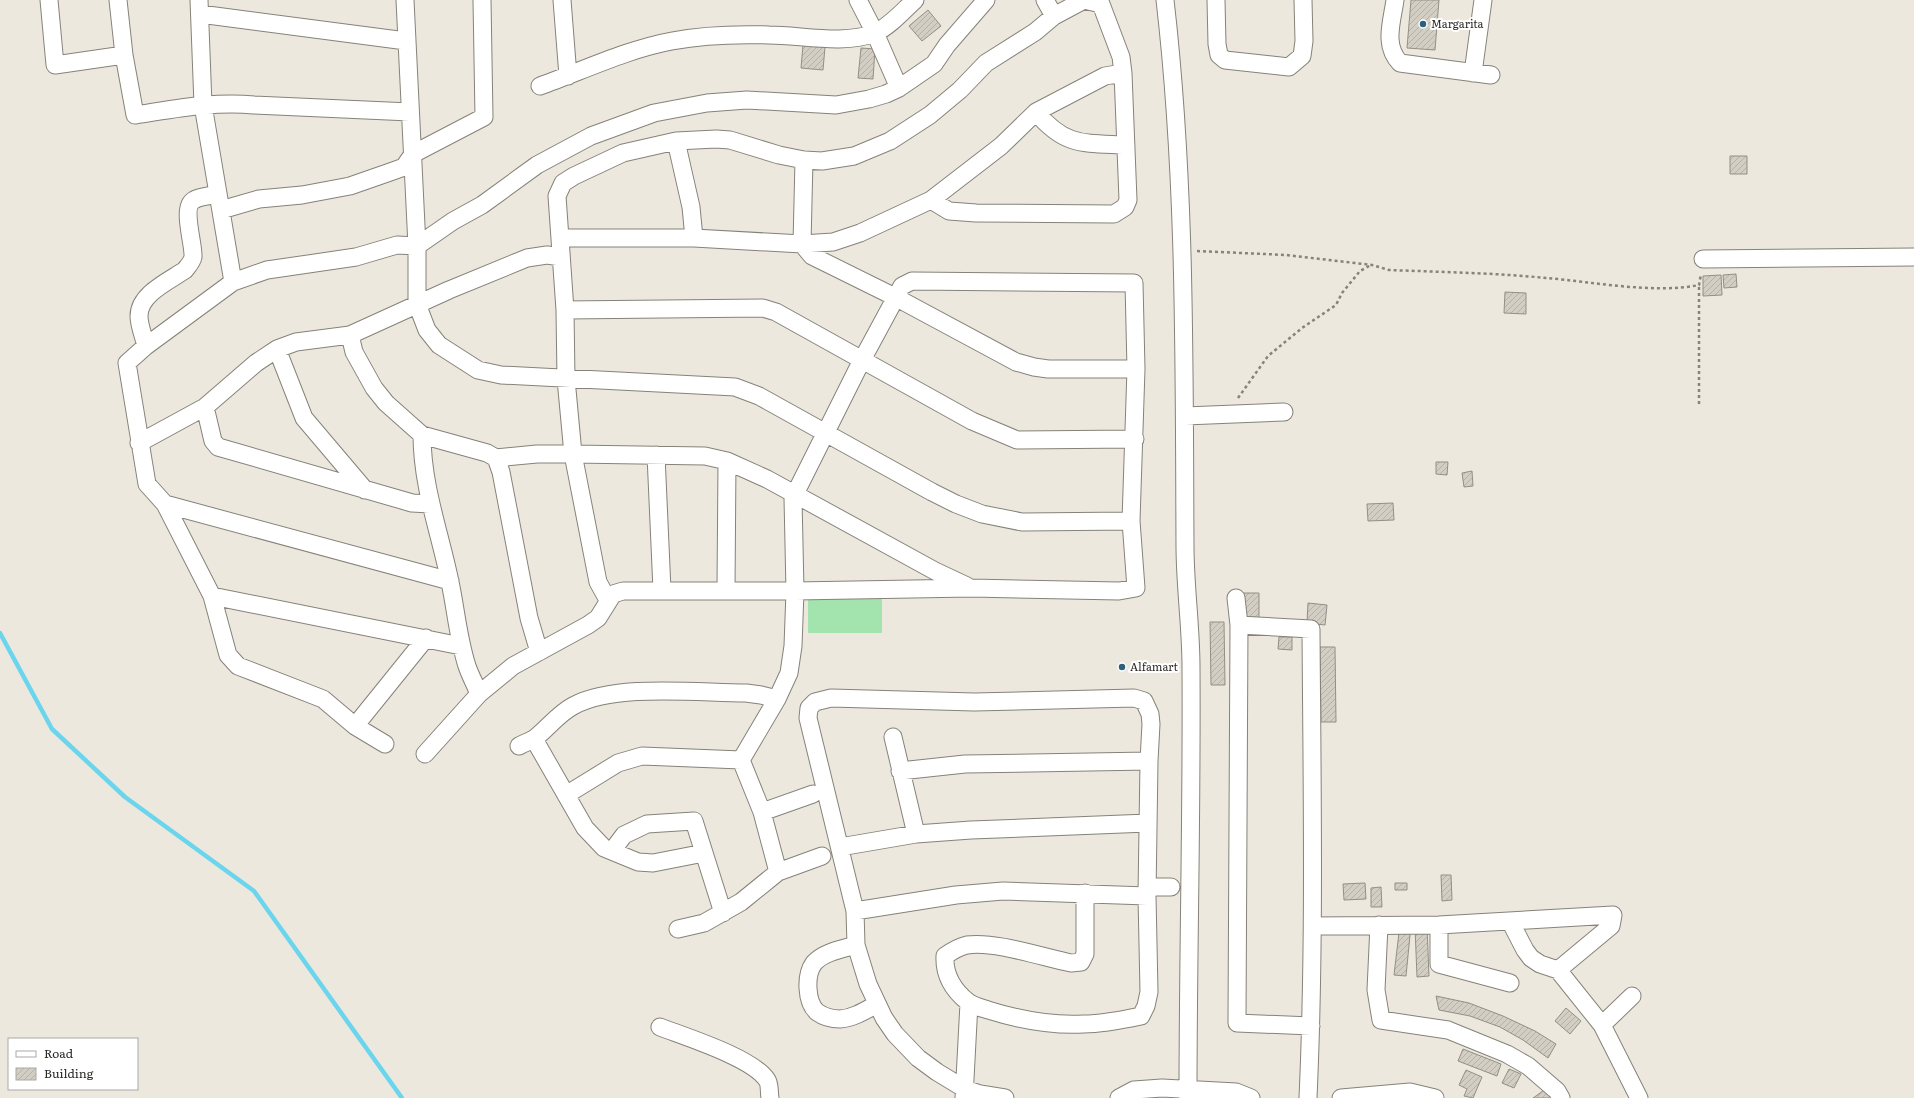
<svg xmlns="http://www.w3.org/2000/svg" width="1914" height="1098" viewBox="0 0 1914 1098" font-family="Literata,serif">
<defs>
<pattern id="building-hatch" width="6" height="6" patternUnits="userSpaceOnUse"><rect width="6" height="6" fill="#d2cec4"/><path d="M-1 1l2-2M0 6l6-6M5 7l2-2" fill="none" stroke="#b4b1a8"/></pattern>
</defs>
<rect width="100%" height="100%" fill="#ece8de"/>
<path fill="#a2e3ae" d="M882 593V633H808V594Z"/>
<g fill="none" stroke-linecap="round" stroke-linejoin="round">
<path stroke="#6ad5ed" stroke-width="4.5" d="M0 633 52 729 125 797 254 891 402 1098"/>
</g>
<path fill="url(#building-hatch)" stroke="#938f85" d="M1411 0H1439L1435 50 1407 48Z
M928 10 941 26 922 41 909 26Z
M803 45 825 47 823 70 801 68Z
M861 48 875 49 873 79 858 78Z
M1730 156H1747V174H1730Z
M1736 274 1737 287 1724 288 1723 275Z
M1721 275 1722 295 1703 296V276Z
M1505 292 1526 293V314L1504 313Z
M1436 462H1448L1447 475 1436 474Z
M1472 471 1473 486 1464 487 1462 473Z
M1393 503 1394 520 1368 521 1367 504Z
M1244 593H1259V622H1244Z
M1308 603 1327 605 1325 625 1307 623Z
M1210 622H1224L1225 685H1211Z
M1279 637H1292V650L1278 649Z
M1320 647H1335L1336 722H1321Z
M1441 875H1451L1452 900 1442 901Z
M1365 883 1366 899 1344 900 1343 884Z
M1395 883H1407V890H1395Z
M1381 887 1382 907H1371V888Z
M1400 924 1411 925 1406 976 1394 975Z
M1427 926 1429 976 1417 977 1415 927Z
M1436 996 1469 1003 1503 1016 1535 1031 1556 1044 1548 1058 1523 1040 1500 1027 1470 1016 1439 1010Z
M1566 1008 1581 1021 1570 1034 1555 1021Z
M1463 1049 1501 1064 1497 1076 1458 1061Z
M1509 1069 1521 1074 1514 1088 1502 1083Z
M1466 1070 1482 1077 1473 1098 1464 1096 1467 1089 1459 1085Z
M1550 1086 1555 1098H1533Z"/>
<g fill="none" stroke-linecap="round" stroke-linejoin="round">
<g stroke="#868279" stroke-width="19">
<path id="minor" d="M49 0 55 65 124 55
M118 0 124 55 135 115C175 109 214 101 254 105L410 112
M199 0 203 105 233 282
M405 0 417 246V304L427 330 439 345 478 370 501 375 735 387 759 396 932 492 956 504 982 514 1022 522 1131 521
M562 0 568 76
M858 0 875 33 899 88
M1045 0 1054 16
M1165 0C1186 181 1184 364 1185 546 1185 586 1191 627 1191 667 1192 811 1188 954 1188 1098
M1216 0 1217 44 1219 55 1225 60 1289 67 1302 56 1304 41 1303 0
M1395 0C1392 22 1383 45 1400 63L1491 75
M200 14 406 41
M1473 73 1483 0
M540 86C582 71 628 49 672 41 703 35 738 34 769 35 801 35 844 45 875 33 890 26 903 11 915 0
M1036 112C1065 147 1084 143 1126 145
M676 141 691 207 694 238
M804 160 802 244 812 256 895 297 1016 362 1034 367 1048 369H1136
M221 210 259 199 302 195 350 186 393 171 404 167 413 154 484 117 482 0
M560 238H694L802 244 833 242 860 233 931 200 1001 146 1036 112 1105 76 1123 73
M1703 259 1914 257
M565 310 763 308 776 312 972 421 1017 440 1135 439
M350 335 354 352 374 388 386 403 422 435 487 453 496 458 537 454H573L705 456 727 461 767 479 935 571 967 586
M146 346C144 337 139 326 139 316 139 294 169 281 185 270 188 266 192 262 193 257 194 244 181 207 194 200 200 196 211 196 218 194
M277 349 304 418 365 490
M205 407 213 441 218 447 412 503 430 504
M1185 416 1284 412
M422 435C422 486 440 533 450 582 456 610 458 638 467 666 470 675 475 684 479 694
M139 443 205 407 256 363 277 349 296 342 350 335 449 290 527 258 547 255 561 257
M656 455 662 590
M496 458 501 472 529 618 539 652
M165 504 450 581
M726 590 727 461
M212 596 461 646
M1236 598 1239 625 1237 1023 1311 1026
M608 600 598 582 573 454 566 379 565 310 557 196 563 183 574 176 623 153 676 141 716 139 730 140 779 155 804 160 822 161 854 156 890 141 930 115 960 90 986 63 1035 32 1054 16 1084 0 1101 4 1121 57 1123 73 1128 200 1125 207 1114 214 976 213 949 211 931 200
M1239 625 1311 629C1312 785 1315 942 1308 1098
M355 726 426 638
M893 737 916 834
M534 739 585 828 604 848 638 862 653 863 704 853
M385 744 355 726 323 699 238 666 228 655 212 596 165 504 147 484 127 363 146 346 233 282 267 270 356 257 397 245 417 246 453 221 482 205 537 165 591 136 654 113 707 103 747 100 836 105 869 99 886 94 899 88 934 64 947 45 986 0
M519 746C524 743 531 741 535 738 548 728 558 714 573 706 615 683 698 693 746 693L761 695 777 699
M425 754 479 694 513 666 588 625 598 618 613 594 623 591H795L971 588 1119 591 1136 588 1131 521 1136 369 1134 283 912 281 902 286 862 360 793 498 795 591 793 646 789 673 777 699 741 760
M741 760 762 812 778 872
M900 771 965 764 1149 761
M566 795 618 763 642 756 741 760
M762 812 813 794
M840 847 916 834 971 830 1148 823
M612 851 624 835 647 824 694 821 723 913
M1147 887H1171
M855 911 956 895 1003 891 1147 896
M1510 921 1525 950 1531 958 1540 964 1558 970 1602 1025 1639 1098
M1379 925 1376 990 1381 1020 1448 1030 1507 1054 1528 1066 1557 1091 1561 1098
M1439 925V964L1510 983
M1313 926 1439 925 1613 915 1611 926 1558 970
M678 929 704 923 741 902 778 872 822 856
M856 945C842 949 824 952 814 963 805 975 806 1002 817 1012 824 1017 832 1019 840 1019 854 1018 866 1010 877 1004
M1602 1025 1632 996
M660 1027C686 1037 753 1058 767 1080 770 1084 769 1093 770 1098
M964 1098 969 1003
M1005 1098 980 1094 965 1089 937 1072 918 1058 895 1034 884 1018 868 984 856 945 855 911 808 718 809 708 815 702 831 698 974 702 1134 698 1144 701 1150 714 1151 724 1149 761 1147 896 1149 992 1146 1006 1141 1016C1122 1020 1103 1024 1084 1024 1050 1026 1020 1020 988 1010 982 1008 973 1006 968 1002 953 990 944 975 945 956 952 951 958 947 967 945 995 941 1042 957 1071 963L1081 962 1085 954V893
M1119 1098 1134 1090 1162 1088 1236 1092 1251 1098
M1341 1098 1410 1092 1435 1098"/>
</g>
<path stroke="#85837c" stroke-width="2.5" stroke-dasharray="3 3" stroke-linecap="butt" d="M1197 251 1286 255 1372 265 1389 270C1442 272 1495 273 1547 278 1593 282 1655 294 1699 285L1701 274
M1238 398 1268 356 1302 328 1336 305 1342 293 1360 271 1371 265
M1699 404V285"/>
<use href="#minor" stroke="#fff" stroke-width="17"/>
</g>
<g fill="#2e607d" stroke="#fff" stroke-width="1.5">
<circle cx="1423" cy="24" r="4"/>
<circle cx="1122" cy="667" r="4"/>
</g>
<g text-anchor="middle" stroke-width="4" stroke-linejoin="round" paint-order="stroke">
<g font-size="11" fill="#292824" stroke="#fff" text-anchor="start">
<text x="1431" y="28">Margarita</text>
<text x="1130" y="671">Alfamart</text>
</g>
</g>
<rect x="8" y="1038" width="130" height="52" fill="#ffffff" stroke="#a9a9a7"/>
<rect x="16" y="1051" width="20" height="6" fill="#ffffff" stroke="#a9a9a7"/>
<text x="44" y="1058" font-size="12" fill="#292824">Road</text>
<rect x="16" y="1068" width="20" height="12" fill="url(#building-hatch)" stroke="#a9a9a7"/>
<text x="44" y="1078" font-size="12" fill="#292824">Building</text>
</svg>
